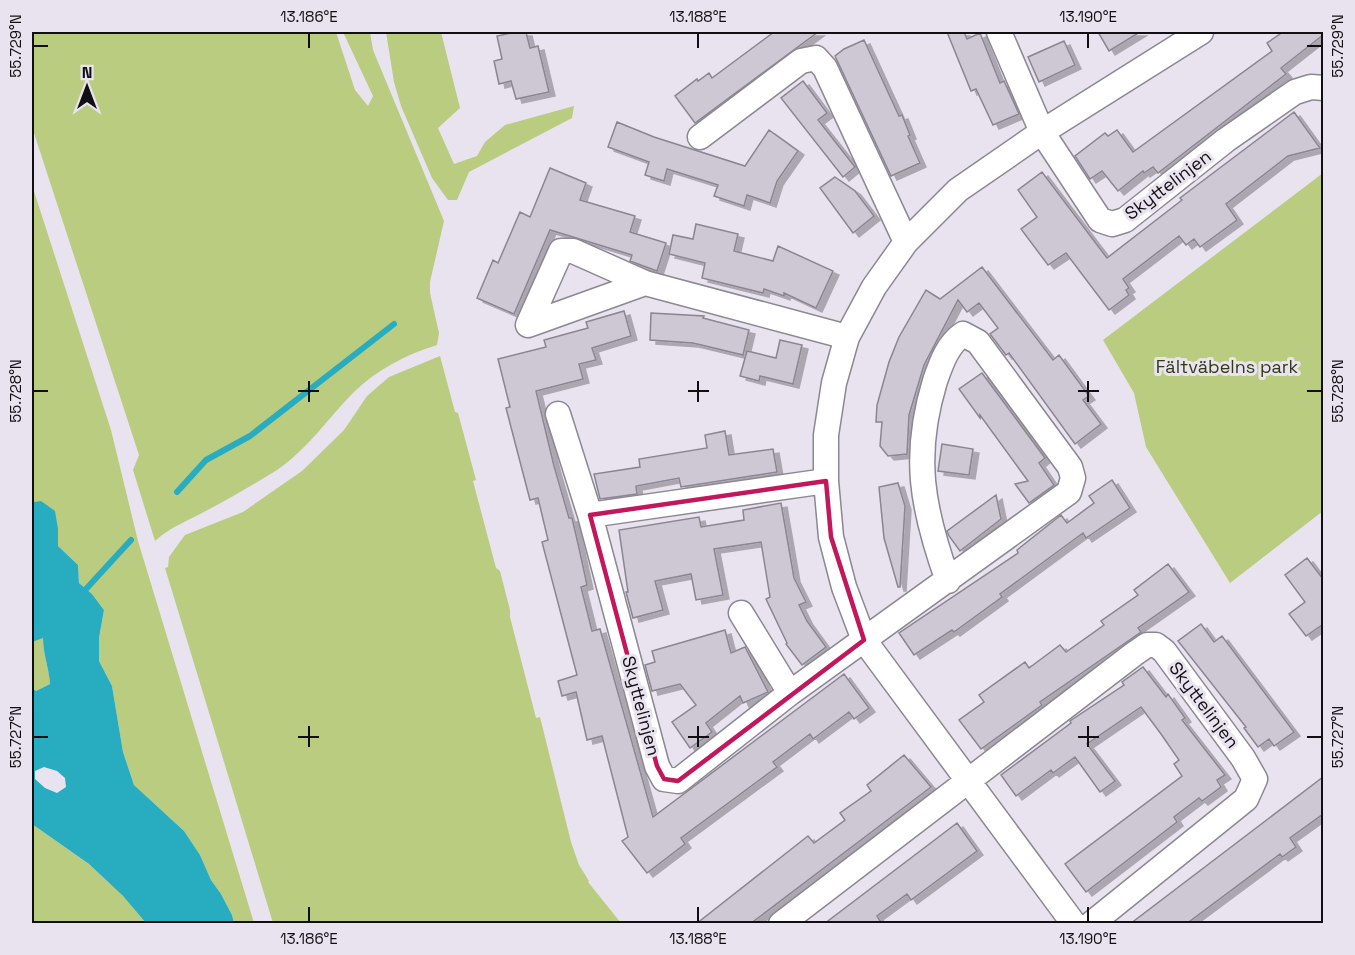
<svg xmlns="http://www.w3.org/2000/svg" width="1355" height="955" viewBox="0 0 1355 955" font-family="'Space Grotesk',sans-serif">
<defs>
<filter id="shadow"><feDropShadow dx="6" dy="4" stdDeviation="0" flood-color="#0004"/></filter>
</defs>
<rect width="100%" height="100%" fill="#e9e3f0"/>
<path fill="#b9cc80" d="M32 32H336L355 90 368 106 373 96 343 32H370L373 50 444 221 430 282V293L439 333 437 345C405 355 378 369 354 392 328 418 308 449 277 470 253 485 227 500 202 513 185 522 169 528 155 541L133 470 139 455 32 127Z
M386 32H441L460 108 438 128 454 164 477 156 485 142 505 125 574 106 572 118 469 172 457 200H448L432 178 401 106 394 82Z
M1323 173V511L1230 583 1146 447 1134 393 1103 340Z
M32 185 111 430 138 541 254 923H234L232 915 221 894 211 880 200 855 184 831 134 785 123 752 112 686 99 661V638L104 610 92 594 79 583 78 565 58 546V529L41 501 32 502Z
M440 356 455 412 458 413 476 480 473 481 496 568 500 571 510 610V617L536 718 540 717 571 842 579 865 589 881 588 882 621 923H273L165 568 168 567 169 557 185 535 243 512 302 471 344 430 367 396 389 377Z
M43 638C43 654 49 668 50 684L36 691 32 688V640Z
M32 824 89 864 123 896 146 923H32Z"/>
<path fill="#28acbf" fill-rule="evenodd" d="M41 501 55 511 58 529V546L78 565 79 583 92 594 104 610 99 638V661L112 686 123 752 134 785 184 831 200 855 211 880 221 894 232 915 234 923H146L123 896 89 864 32 824V688L36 691 50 684C49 668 43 654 43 638L32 642V502ZM44 767 57 771 65 778 66 787 57 793 45 788 35 779V771Z"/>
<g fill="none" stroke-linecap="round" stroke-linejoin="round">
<path stroke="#28acbf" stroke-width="6" d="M177 492 206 460 250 436 394 324
M86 589 131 540"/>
</g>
<path fill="#cec8d4" stroke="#8b8591" stroke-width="1.5" filter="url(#shadow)" d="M516 32H526L530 48 538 46 549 92 516 99 511 81 499 84 494 61 502 59 497 36Z
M774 32H818L695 123 675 96 697 79 698 81 709 73 712 78Z
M947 32H964L967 39 980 33 1000 83 1004 81 1019 114 993 125 976 89 971 91Z
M1098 32H1140L1109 51Z
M1283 32H1323V35L1281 68 1286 74 1158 173 1153 167 1144 173 1143 171 1118 191 1102 171 1090 179 1075 156 1105 133 1108 136 1117 130 1133 152 1272 51 1267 43Z
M864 40 899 116 902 115 910 135 908 136 920 163 891 176 835 56 844 49Z
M1064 41 1075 65 1039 82 1028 57Z
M803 81 827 113 818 120 855 167 843 177 781 98Z
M1294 112 1320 148 1288 156 1226 204 1237 220 1200 247 1194 239 1186 245 1179 236 1123 279 1129 288 1126 290 1129 295 1109 310 1066 253 1048 265 1021 229 1037 217 1018 190 1042 172 1107 258 1182 200 1180 198Z
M617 122 654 137 745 166 769 130 798 151 777 181 770 203 747 195 744 206 714 196 718 185 667 169 664 181 645 175 649 162 608 147Z
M550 168 586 183 580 200 635 216 630 232 666 243 657 271 630 261 632 255 550 230 514 314 477 298 493 260 498 263 520 212 530 217Z
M835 177 855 191 874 216 853 233 820 188Z
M696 224 738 234 734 251 773 261 778 246 833 271 816 308 784 293V296L764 289 763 293 702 278 705 263 669 254 673 235 693 239Z
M982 267 1053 360 1059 355 1089 396 1083 400 1101 424 1075 444 1009 353 1006 355 990 334 998 328 979 303 967 312 958 300 924 365 909 415 907 454 888 456 880 446 882 422H876L877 405 889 362 899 337 926 290 940 299Z
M624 311 631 336 592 348 596 360 579 364 583 379 536 391 554 466 569 518H572L579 548 587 585 581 587 592 631 600 629 653 817 844 674 869 708 854 719 849 712 813 739 810 734 773 762 777 767 681 838 685 844 647 873 622 841 628 837 602 736 587 740 576 692 562 696 558 681 577 675 542 542 548 540 538 498 530 500 506 408 510 407 498 359 546 347 544 340 588 328 586 322Z
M651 313 704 316 703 318 749 330 743 355 693 343 650 340Z
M780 340 802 345 793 384 760 376 759 381 740 376 747 351 776 358Z
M982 373 1045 458 1039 463 1054 485 1029 503 1015 484 1028 481 980 415V418L959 389Z
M725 431 729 455 773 449 777 472 681 487 679 478 636 486 637 494 600 499 594 474 640 467 639 459 707 448 705 435Z
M942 444 973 449 969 475 938 471Z
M1112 480 1130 508 1086 538 1083 533 1000 594 1002 597 954 632 952 630 914 655 899 633 1018 553 1017 550 1061 515 1067 523 1094 503 1089 496Z
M898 483 905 506 900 587H898L884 538 879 487Z
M996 495 1001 519 960 551 949 536 947 531Z
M781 503 794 578 806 602 799 605 807 621 826 647 802 665 786 644 787 643 766 599 770 597 761 542 714 549 723 595 696 600 691 574 655 581 663 610 633 618 626 592H628L619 530 699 517 701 527 744 520 743 510Z
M1307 558 1323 579V627L1322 625 1306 636 1289 614 1305 602 1285 575Z
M1168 564 1189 592 1138 628 1141 632 1040 702 1042 705 981 749 959 720 984 702 979 695 1025 662 1029 668 1060 645 1066 652 1104 625 1101 621 1138 595 1134 590Z
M1201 624 1214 642 1222 636 1294 732 1274 746 1269 739 1258 747 1244 728 1246 727 1178 641Z
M725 630 731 653 745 647 768 692 743 703 740 696 706 723 712 732 690 748 672 722 696 705 680 684 652 691 645 665 655 662 652 651Z
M1143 667 1166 697 1168 694 1185 718 1182 720 1225 775 1217 780 1221 787 1202 801 1199 798 1174 817 1177 822 1086 892 1065 864 1182 776 1174 764 1179 760 1161 734 1141 707 1087 744 1115 781 1100 792 1075 757 1053 773 1051 770 1016 796 1001 775 1071 723 1070 721 1124 685 1122 682Z
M904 755 931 787 750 924H696L808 836 814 843 845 820 840 813 871 791 867 785Z
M1323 777V814L1290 838 1296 847 1282 857 1280 854 1186 924H1130Z
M957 823 977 851 911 900 907 894 877 916 882 924H824Z"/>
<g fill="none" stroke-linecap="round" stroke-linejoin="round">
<g stroke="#8c8793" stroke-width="27">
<path id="minor" d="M999 32 1042 132 1100 220 1112 224 1125 220 1226 140 1295 92 1311 87 1324 88
M700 137 801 61 816 58 825 68 906 242
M645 283 528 325 561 251H573L645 283 847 337
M558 414 590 515
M826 481 590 515 657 766 664 779 678 781 790 693 1069 492 1073 478 1070 467 978 342 963 334C947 345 941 364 935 381 912 456 922 508 948 581
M741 613 790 693
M781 924 1134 654 1147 645H1156L1164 651 1243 758 1255 779 1246 799 1091 924
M1074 924 864 640 844 587 831 537 826 481V435L834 383 847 337 874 287 906 242 958 190 1042 132 1201 32"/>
</g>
<use href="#minor" stroke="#fff" stroke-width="24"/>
</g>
<path fill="none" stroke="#c2185b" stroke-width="4.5" stroke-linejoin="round" d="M826 481 831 537 864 640 678 781 664 779 657 766 590 515Z"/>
<path fill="none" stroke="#110f13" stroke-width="2" d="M309 33V48M698 33V48M1088 33V48M33 46H48M1307 46H1322M309 381V402M698 381V402M1088 381V402M33 391H48M298 391H319M688 391H709M1078 391H1099M1307 391H1322M309 726V747M698 726V747M1088 726V747M33 737H48M298 737H319M688 737H709M1078 737H1099M1307 737H1322M309 907V922M698 907V922M1088 907V922"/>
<g text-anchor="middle" stroke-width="6" stroke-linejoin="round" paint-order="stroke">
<g font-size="18" fill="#110f13" stroke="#e9e3f0">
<text transform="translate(1168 185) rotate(-37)" y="6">Skyttelinjen</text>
<text transform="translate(1204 705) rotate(53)" y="6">Skyttelinjen</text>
<text transform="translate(641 706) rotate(75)" y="6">Skyttelinjen</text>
</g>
<g font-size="18" fill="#313915" stroke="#e9e3f0">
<text x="1227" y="373">Fältväbelns park</text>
</g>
</g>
<rect width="1355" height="955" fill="none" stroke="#e9e3f0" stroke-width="66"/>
<g transform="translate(87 87)" stroke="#e9e3f0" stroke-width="4.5" paint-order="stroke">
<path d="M0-4.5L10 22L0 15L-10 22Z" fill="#110f13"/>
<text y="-9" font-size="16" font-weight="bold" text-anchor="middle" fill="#110f13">N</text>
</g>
<rect x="33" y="33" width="1289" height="889" fill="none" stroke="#110f13" stroke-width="2"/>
<g font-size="15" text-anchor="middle" fill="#110f13">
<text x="309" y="22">13.186°E</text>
<text x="698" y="22">13.188°E</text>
<text x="1088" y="22">13.190°E</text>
<text transform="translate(16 46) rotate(-90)" y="5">55.729°N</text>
<text transform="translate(1338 46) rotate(-90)" y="5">55.729°N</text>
<text transform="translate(16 391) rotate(-90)" y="5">55.728°N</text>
<text transform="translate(1338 391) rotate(-90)" y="5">55.728°N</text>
<text transform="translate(16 737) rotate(-90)" y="5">55.727°N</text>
<text transform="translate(1338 737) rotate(-90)" y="5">55.727°N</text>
<text x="309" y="944">13.186°E</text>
<text x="698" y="944">13.188°E</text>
<text x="1088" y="944">13.190°E</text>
</g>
</svg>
